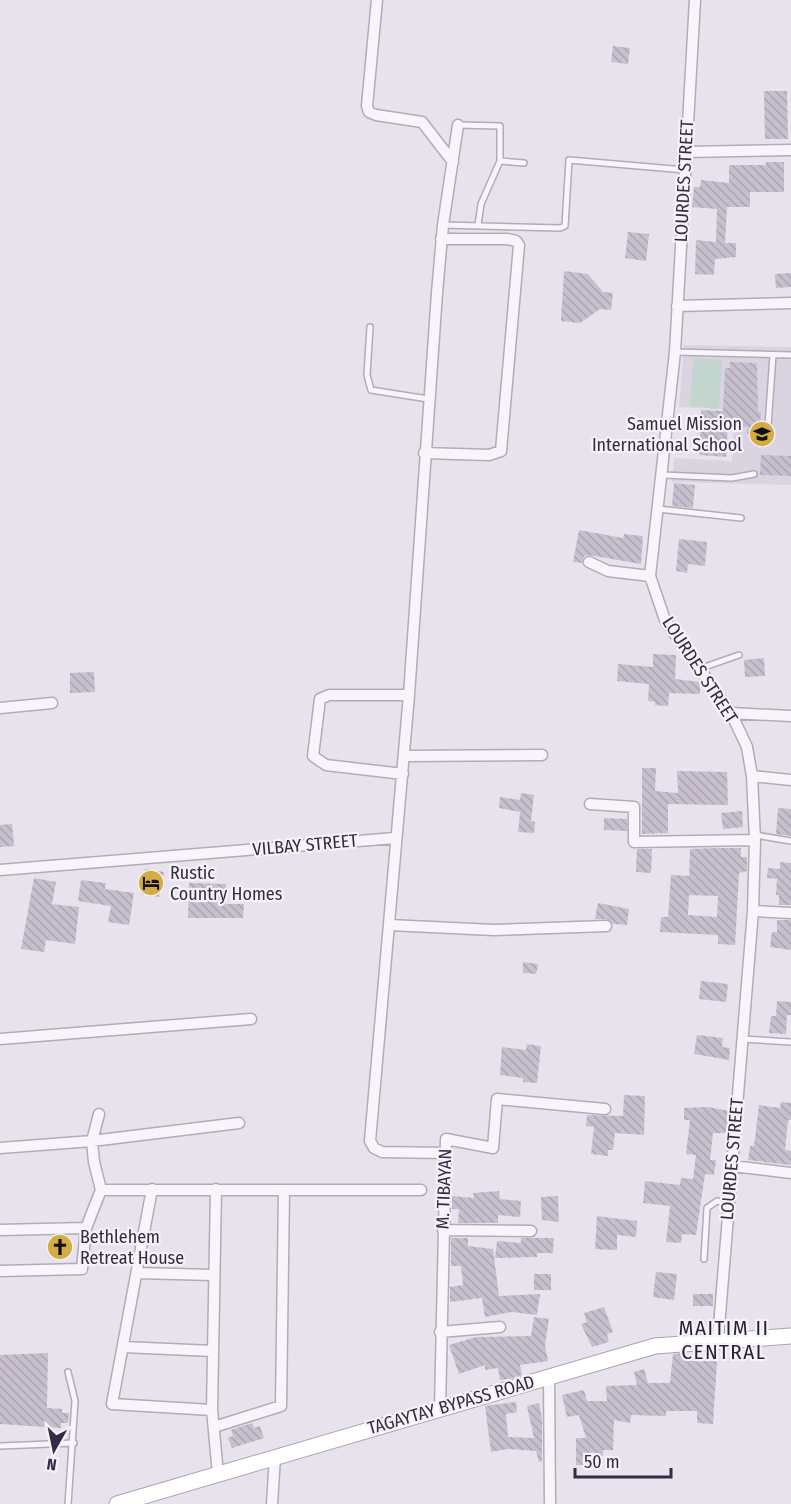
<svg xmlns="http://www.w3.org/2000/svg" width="791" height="1504" viewBox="0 0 791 1504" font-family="'Fira Sans Condensed',sans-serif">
<defs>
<pattern id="building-back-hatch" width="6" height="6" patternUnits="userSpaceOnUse" patternTransform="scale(1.5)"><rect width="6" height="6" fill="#c7bfce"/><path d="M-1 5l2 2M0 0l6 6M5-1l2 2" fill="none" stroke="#aca4b2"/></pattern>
</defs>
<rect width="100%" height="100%" fill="#e7e2eb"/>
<path fill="#dad4e0" d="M684 345 791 347V485L672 482 674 458 732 461 734 410 679 407Z"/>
<path fill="#c3d5cf" d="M693 358 722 360 719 409 690 406Z"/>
<path fill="url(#building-back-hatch)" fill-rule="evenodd" d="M613 46 630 48 628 64 611 62Z
M764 91H787L788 139H765Z
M766 162H784V192H750V207H727L725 243H736V257L715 259 714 275 695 274 696 240 716 242 717 209 692 207 694 187H700L701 180 729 183V165H766Z
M628 232 649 234 646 261 625 258Z
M564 271 588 274 603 292 613 293 611 310 600 309 580 323 561 321Z
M791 273V287L776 288 775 274Z
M730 362 757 363 758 412H761L759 435 747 434 748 427 728 426 726 457 699 455 701 410 723 411 725 368H730Z
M761 455 791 456V476L760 475Z
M674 483 695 485 693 508 672 506Z
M579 530 623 538 624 534 643 536 641 564 589 555 584 556 582 563 573 562Z
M679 539 707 542 705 566 688 564 687 573 676 571Z
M653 654 676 655 675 679 700 682V694L669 693 668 706 655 705V702L648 701 649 684 617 681 618 664 653 667Z
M764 658 765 676 745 677 744 660Z
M94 672 95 692 70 693V673Z
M642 768H656L655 791 678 793 677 771 727 772 728 805 668 804V833L642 834Z
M521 793 534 795 531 821 535 822 534 833 518 832 520 812 499 808 500 797 520 800Z
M778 808 791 809V836L776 834Z
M742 811 743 827 723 829 721 813Z
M604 818 627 819V831L604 830Z
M12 824 14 846 0 847V825Z
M719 848H741V857H747V871L739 873 735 945 718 944V935L660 932 661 917H668L671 875 689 876 690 849ZM689 895 718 896 717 917 688 915Z
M637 849H652L651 873 636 872Z
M780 862 791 863V905H779V895H776L777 879 767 878 768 868 780 869Z
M145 869 164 872 159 897 141 894Z
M34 878 56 882 52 904 79 907 75 944 46 940 44 952 21 949Z
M81 880 106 883 105 889 134 893 129 925 108 922 111 906 78 901Z
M189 883 226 884V904H244L243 918H188Z
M598 903 629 909 627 925 613 924 606 919H595Z
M777 920H791V950L770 947 772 932H777Z
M523 962 538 964 536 974 523 973Z
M701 981 728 984 726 1002 699 999Z
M777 1001 791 1002V1015H787L786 1034 769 1033 771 1016H776Z
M697 1035 723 1038 722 1047 730 1048 729 1060 694 1054Z
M527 1044 541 1046 537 1083 523 1082V1078L500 1075 502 1047 526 1050Z
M624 1095 645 1096 644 1135 615 1133 613 1150H608V1156L591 1154 594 1127 586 1126 587 1115 623 1116Z
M781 1102 791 1103V1120H788L785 1150 791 1151V1165L748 1160 750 1146H754L759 1105 780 1108Z
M708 1107 729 1111 727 1133H713L710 1160H716L714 1175 705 1174 696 1235 682 1234 681 1243 666 1242 670 1206 643 1203 645 1181 680 1185 681 1178 693 1179 696 1155 686 1154 690 1120H684V1108Z
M499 1191 500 1199 521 1201 520 1217 498 1215V1223H458L459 1209H452V1196L474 1198 473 1193Z
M558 1196 559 1222 542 1220 541 1197Z
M597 1216 637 1221 636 1237 617 1235V1250L595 1249Z
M451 1238H468V1246L493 1249 499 1296 540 1294 537 1315 512 1312 485 1317 482 1298 450 1302V1287L463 1285 461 1266H451Z
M521 1238H554L553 1253H537V1257L495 1258 497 1241 521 1243Z
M656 1272 677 1274 674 1300 653 1297Z
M534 1274H551V1290H534Z
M693 1294H713V1306H693Z
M604 1307 613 1332 607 1334 609 1342 592 1347 581 1324 587 1322 584 1313Z
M534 1317 549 1319 545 1345 548 1361 520 1365 522 1375 509 1379 500 1380 498 1368 485 1370V1365L459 1374 449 1345 476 1337 531 1336Z
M48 1353 47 1408 62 1409V1413H69L68 1423H61V1428L0 1424V1355Z
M687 1353V1361H717L713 1424 697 1423V1411H666V1416L631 1415 630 1423 614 1420 613 1450H603V1456H599V1465H576V1438H586L579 1415 567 1417 562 1395 584 1390 587 1401H607L606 1386 637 1385 634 1372 644 1369 648 1383H670L673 1354Z
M516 1402 517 1412 506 1414 508 1437 534 1438 527 1406 539 1403 542 1419V1461L539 1462 536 1451 508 1449 491 1452 485 1406Z
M252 1423 254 1428 260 1426 264 1438 232 1448 228 1438 233 1436 231 1430Z"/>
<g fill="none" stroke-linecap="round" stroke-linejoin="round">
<g stroke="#b2abb9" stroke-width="8">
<path id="lane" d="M458 125 500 126V161L481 204 478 225
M500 161 524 163
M443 225 560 228 565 226 569 160 685 170
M370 327 367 375 371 390 428 399
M676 352 791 355
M767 440 773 355
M663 475 732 478 754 474
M658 509 741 518
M699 669 739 655
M755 835 791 841
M742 1039 791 1042
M704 1259 707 1208 717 1201 728 1203
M68 1372 75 1401 68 1504
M0 1446 74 1443"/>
</g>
<g stroke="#b2abb9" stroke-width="13">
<path id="street" d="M377 0 367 106 369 112 376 115 422 122 453 162
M695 0 675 352 650 576 665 620 731 713 747 747 752 776 755 840 753 911 718 1339
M686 152 791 150
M677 306 791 303
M424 453 489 455 501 451 519 245 516 241 507 239H441
M589 562 608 571 650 576
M0 708 52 703
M731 713 791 716
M404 756 542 755
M403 774 326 765 313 756 320 699 329 695H409
M752 776 791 780
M590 804 634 807V842L755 840
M0 870 395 838
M753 911 791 913
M389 925 494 930 606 926
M0 1039 251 1019
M0 1148 92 1141 239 1123
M445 1153 382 1152 374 1148 370 1141 409 695 437 293 443 225 458 125
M732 1166 791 1173
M152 1189 112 1404 212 1410
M216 1189 212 1410 218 1474
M101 1190H421
M0 1230 86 1228
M443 1230 531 1231
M0 1271 82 1269 86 1228 101 1190 94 1162 92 1141 99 1114
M137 1273 213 1275
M440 1332 500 1327
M123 1347 213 1351
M549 1376 550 1504
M440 1408 446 1139 493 1148 497 1099 605 1109
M214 1427 281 1406 284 1190
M272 1504 275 1457"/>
</g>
<g stroke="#aca1b7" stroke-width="17">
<path id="primary" d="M117 1504 655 1346 791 1336"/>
</g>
<use href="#lane" stroke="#f7f5f9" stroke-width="5"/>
<use href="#street" stroke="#f7f5f9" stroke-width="10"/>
<use href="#primary" stroke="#fff" stroke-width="15"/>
</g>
<defs>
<g id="school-disc" transform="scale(1.35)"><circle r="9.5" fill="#d3ad44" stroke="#f5f2f8"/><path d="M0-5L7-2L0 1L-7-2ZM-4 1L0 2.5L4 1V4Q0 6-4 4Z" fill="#111"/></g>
<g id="hotel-disc" transform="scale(1.35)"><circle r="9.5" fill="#d3ad44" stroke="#f5f2f8"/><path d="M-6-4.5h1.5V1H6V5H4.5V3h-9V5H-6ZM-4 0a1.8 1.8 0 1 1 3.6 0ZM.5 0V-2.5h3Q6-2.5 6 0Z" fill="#111"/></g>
<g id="church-disc" transform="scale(1.35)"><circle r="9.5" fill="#d3ad44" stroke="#f5f2f8"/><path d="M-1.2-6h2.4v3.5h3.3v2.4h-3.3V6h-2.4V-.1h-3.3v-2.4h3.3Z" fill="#111"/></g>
</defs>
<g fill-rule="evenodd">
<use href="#school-disc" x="762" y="434"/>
<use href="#hotel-disc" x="151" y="883"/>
<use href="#church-disc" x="60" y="1247"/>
</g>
<g text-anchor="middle" stroke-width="4.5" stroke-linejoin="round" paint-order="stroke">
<g font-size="18" fill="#372a44" stroke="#f5f2f8">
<text transform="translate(684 181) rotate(-87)" y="6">LOURDES STREET</text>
<text transform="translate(700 670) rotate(57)" y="6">LOURDES STREET</text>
<text transform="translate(305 845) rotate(-5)" y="6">VILBAY STREET</text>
<text transform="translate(732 1159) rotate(-85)" y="6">LOURDES STREET</text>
<text transform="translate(444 1189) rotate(-88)" y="6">M. TIBAYAN</text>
<text transform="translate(451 1405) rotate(-16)" y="6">TAGAYTAY BYPASS ROAD</text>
</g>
<g font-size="18" fill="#372a44" stroke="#f5f2f8" text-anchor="start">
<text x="742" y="430" text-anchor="end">Samuel Mission<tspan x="742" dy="21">International School</tspan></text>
<text x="170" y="879">Rustic<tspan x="170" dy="21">Country Homes</tspan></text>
<text x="80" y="1243">Bethlehem<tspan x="80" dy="21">Retreat House</tspan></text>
</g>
<g font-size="21" letter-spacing="1.5" fill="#2a1c35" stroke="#f5f2f8">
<text x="724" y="1335">MAITIM II<tspan x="724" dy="24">CENTRAL</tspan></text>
</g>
</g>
<g transform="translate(54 1450) rotate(189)" stroke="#f5f2f8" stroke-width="4.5" paint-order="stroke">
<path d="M0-4.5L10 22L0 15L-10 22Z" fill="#372a44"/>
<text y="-9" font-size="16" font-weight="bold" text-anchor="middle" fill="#372a44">N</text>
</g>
<path d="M575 1468v9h96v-9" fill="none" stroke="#372a44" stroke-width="3"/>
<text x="584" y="1468" font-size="18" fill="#372a44" stroke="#f5f2f8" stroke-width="4.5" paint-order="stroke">50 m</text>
</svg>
